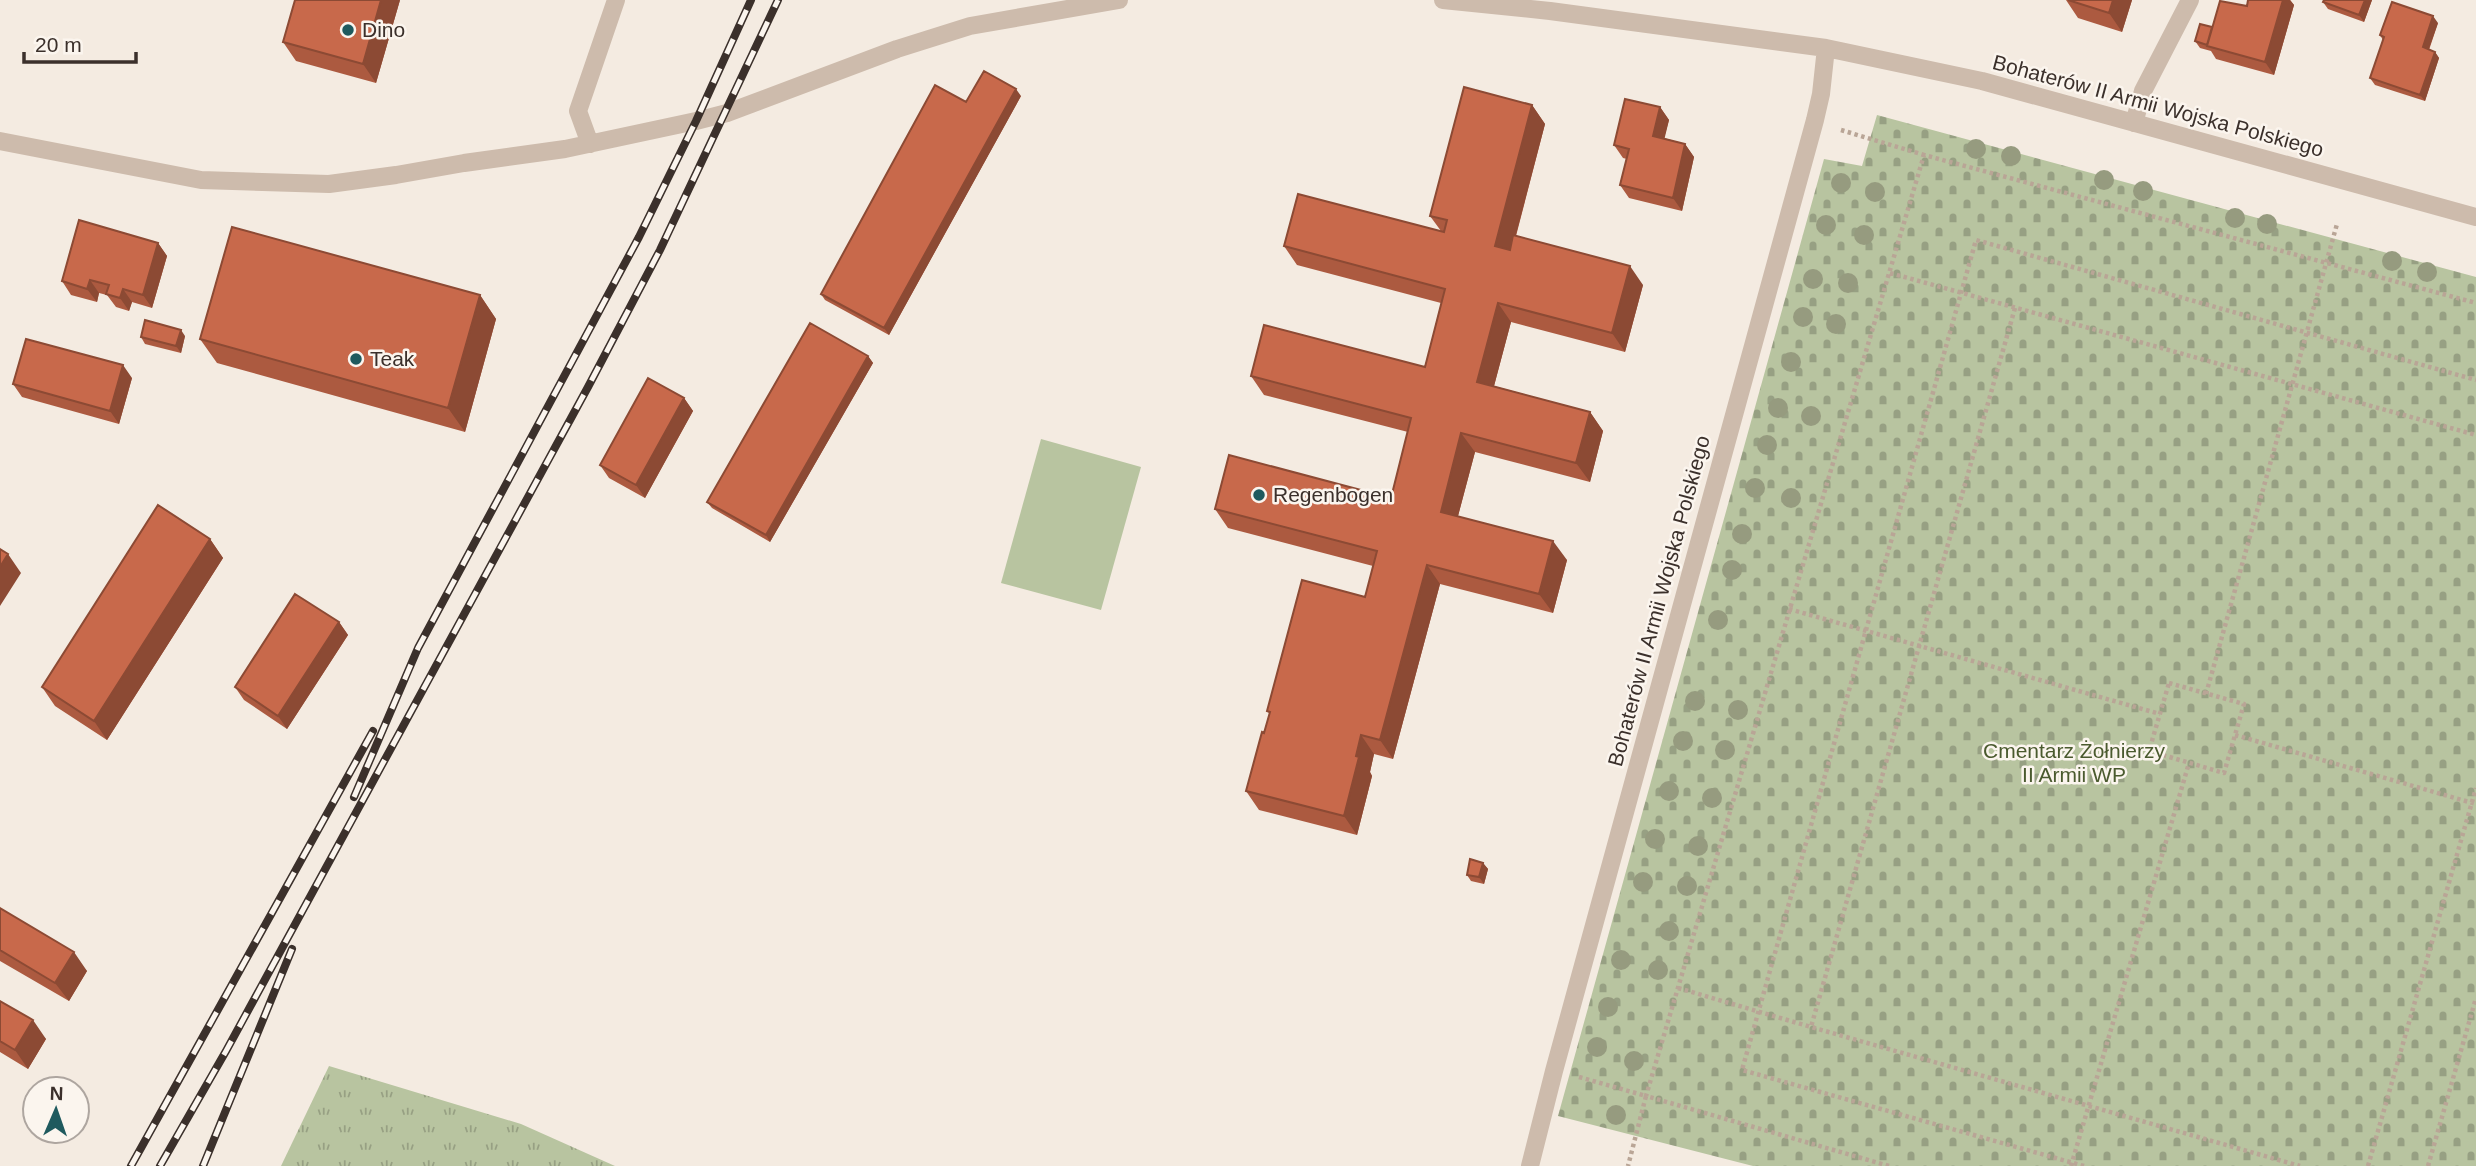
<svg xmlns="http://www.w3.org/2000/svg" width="2476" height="1166" viewBox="0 0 2476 1166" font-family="Arial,sans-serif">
<defs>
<pattern id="grass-tufts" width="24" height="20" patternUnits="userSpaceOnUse" patternTransform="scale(1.75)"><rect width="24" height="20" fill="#b8c4a0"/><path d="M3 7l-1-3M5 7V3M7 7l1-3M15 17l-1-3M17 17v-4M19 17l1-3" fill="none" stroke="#97a083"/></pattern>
<pattern id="cemetery-stones" width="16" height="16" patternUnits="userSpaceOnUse" patternTransform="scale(1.75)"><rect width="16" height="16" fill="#b8c4a0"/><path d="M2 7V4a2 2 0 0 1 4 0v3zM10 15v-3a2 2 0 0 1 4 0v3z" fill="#97a083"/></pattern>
</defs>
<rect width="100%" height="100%" fill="#f4ebe1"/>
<path fill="url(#grass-tufts)" d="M329 1066 521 1124 615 1166H281Z"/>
<path fill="url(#cemetery-stones)" d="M1877 115 2476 277V1166H1753L1558 1116 1824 159 1862 166Z"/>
<path fill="#b8c4a0" d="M1041 439 1141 467 1101 610 1001 583Z"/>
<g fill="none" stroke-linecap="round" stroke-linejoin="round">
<path stroke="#b9a596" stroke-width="4.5" stroke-dasharray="3.5 3.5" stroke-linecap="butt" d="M1841 130 1924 155
M1890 273 2476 435
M2015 308 1811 1027 2300 1166
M1789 609 2160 714
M2169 683 2244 704 2224 773 2149 751Z
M2206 694 2337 224
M2235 735 2476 804
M1678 988 1811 1027
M1579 1077 1646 1096 1628 1166
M1889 1166 1646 1096 1924 155 2476 303
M2071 1166 2189 763
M2084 1166 1742 1070 1976 240 2476 380
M2368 1166 2476 788
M2428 1166 2476 998"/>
<path stroke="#cdbbac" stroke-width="18" d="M1443 0 1550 11 1826 48 1982 81 2476 217
M2134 123 2143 91 2190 0
M0 141 201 180 329 184 396 175 464 163 565 149 696 121 727 113 897 49 970 26 1119 0
M590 144 578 111 616 0
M1530 1166 1554 1071 1815 120 1821 94 1826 48"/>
<g stroke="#3b302b" stroke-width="8">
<path id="rail" d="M354 797 418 648 639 237 696 121 751 0
M131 1166 373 731
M160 1166 226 1051 588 387 660 250 778 0
M203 1166 292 949"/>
</g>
<use href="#rail" stroke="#fbf5ee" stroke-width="5" stroke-dasharray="16" stroke-linecap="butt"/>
</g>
<g fill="#969b7f">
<circle cx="1976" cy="149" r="10"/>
<circle cx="2011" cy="156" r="10"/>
<circle cx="2104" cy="180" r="10"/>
<circle cx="1841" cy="183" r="10"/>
<circle cx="2143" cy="191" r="10"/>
<circle cx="1875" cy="192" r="10"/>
<circle cx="2235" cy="218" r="10"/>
<circle cx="2267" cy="224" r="10"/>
<circle cx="1826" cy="225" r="10"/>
<circle cx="1864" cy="235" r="10"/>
<circle cx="2392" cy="261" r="10"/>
<circle cx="2427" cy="272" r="10"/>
<circle cx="1813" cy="279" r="10"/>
<circle cx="1848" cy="283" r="10"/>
<circle cx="1803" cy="317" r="10"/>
<circle cx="1836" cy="324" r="10"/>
<circle cx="1791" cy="362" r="10"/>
<circle cx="1778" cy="408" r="10"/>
<circle cx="1811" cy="416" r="10"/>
<circle cx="1767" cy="445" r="10"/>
<circle cx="1755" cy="488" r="10"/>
<circle cx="1791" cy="498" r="10"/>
<circle cx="1742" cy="534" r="10"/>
<circle cx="1732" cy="570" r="10"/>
<circle cx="1718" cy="620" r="10"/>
<circle cx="1695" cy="701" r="10"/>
<circle cx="1738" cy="710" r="10"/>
<circle cx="1683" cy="741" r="10"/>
<circle cx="1725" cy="750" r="10"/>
<circle cx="1669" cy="791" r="10"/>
<circle cx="1712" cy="798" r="10"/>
<circle cx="1655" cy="839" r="10"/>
<circle cx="1698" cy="846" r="10"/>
<circle cx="1643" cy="882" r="10"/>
<circle cx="1687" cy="886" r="10"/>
<circle cx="1669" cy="931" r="10"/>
<circle cx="1621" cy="960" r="10"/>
<circle cx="1658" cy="970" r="10"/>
<circle cx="1608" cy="1007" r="10"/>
<circle cx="1597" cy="1047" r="10"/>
<circle cx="1634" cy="1061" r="10"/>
<circle cx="1616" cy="1115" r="10"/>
</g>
<path fill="#ac5a40" d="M400 0 376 83 296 61 283 42Z
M2066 0H2132L2122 32 2078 18Z
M2248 0H2290L2294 5 2274 75 2216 59 2211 51 2200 48 2195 41 2212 27 2247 6Z
M2372 0 2364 22 2328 9 2323 2Z
M2438 23 2429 50 2435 52 2439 58 2425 101 2375 85 2370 78 2383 40 2380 35Z
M1021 96 889 335 825 300 821 294 966 102Z
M1532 105 1545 124 1516 236 1643 285 1625 352 1511 322 1494 386 1590 412 1603 431 1590 482 1475 452 1458 516 1567 560 1553 613 1440 584 1393 759 1374 754 1370 772 1372 776 1357 835 1259 810 1246 791 1270 714 1267 711 1365 597 1373 566 1228 528 1215 509 1391 498 1408 432 1264 395 1251 376 1425 367 1441 303 1297 265 1284 246 1441 231 1430 216Z
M1660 107 1669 120 1664 138 1685 144 1694 157 1682 211 1629 198 1620 185 1627 159 1623 158 1614 145Z
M158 243 167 256 152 308 132 302 129 311 116 307 107 295 99 293 97 302 71 295 62 281Z
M480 295 496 319 465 432 217 363 200 339Z
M185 336 181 353 145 344 141 337Z
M868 356 873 363 770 542 712 508 707 502Z
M132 378 119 424 22 397 13 384Z
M684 398 693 411 645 498 609 478 600 465Z
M210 539 223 558 107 740 55 706 42 687Z
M339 622 348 635 287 729 244 700 235 687Z
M1483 863 1488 869 1484 884 1471 881 1467 875Z
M0 908 87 971 69 1001 0 961Z
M0 1001 46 1039 28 1069 0 1052Z"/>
<path fill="#8c4a34" d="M381 0H400L376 83 363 64Z
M2113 0H2132L2122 32 2109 13Z
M2283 0H2290L2294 5 2274 75 2265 62Z
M2365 0H2372L2364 22 2359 15Z
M2433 16 2438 23 2427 54 2423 47Z
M2435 52 2439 58 2425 101 2420 95Z
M1016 89 1021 96 889 335 884 328Z
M1532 105 1545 124 1508 265 1495 246Z
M1660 107 1669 120 1662 149 1653 136Z
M1685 144 1694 157 1682 211 1673 198Z
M158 243 167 256 152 308 143 295Z
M1630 266 1643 285 1625 352 1612 333Z
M90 280 99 293 97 302 87 289Z
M123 289 132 302 129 311 120 298Z
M480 295 496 319 465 432 448 408Z
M1498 303 1511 322 1490 401 1477 382Z
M181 330 185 336 181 353 176 346Z
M868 356 873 363 770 542 766 535Z
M123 365 132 378 119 424 110 411Z
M684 398 693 411 645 498 636 485Z
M1590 412 1603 431 1590 482 1576 463Z
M1461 433 1475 452 1454 531 1441 512Z
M210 539 223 558 107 740 94 721Z
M1553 541 1567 560 1553 613 1539 594Z
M8 554 21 573 0 606V567Z
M1427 565 1440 584 1393 759 1380 740Z
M339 622 348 635 287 729 278 716Z
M1361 735 1374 754 1370 772 1372 776 1357 835 1344 816Z
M1483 863 1488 869 1484 884 1479 877Z
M74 952 87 971 69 1001 55 983Z
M33 1020 46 1039 28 1069 15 1050Z"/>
<path fill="#c8694b" stroke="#8c4a34" stroke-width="2" d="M295 0H381L363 64 283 42Z
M2068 0H2113L2109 13Z
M2248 0H2283L2265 62 2207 46 2220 1 2247 6Z
M2324 0H2365L2359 15 2323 2Z
M2392 2 2433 16 2423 47 2435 52 2420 95 2370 78 2384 37 2380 35Z
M2200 24 2212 27 2207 45 2195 41Z
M984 71 1016 89 884 328 821 294 935 85 966 102Z
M1464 87 1532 105 1495 246 1510 250 1513 235 1630 266 1612 333 1498 303 1477 382 1590 412 1576 463 1461 433 1441 512 1553 541 1539 594 1427 565 1380 740 1361 735 1356 756 1359 757 1344 816 1246 791 1262 732 1264 733 1270 712 1267 711 1302 580 1365 597 1377 551 1215 509 1229 455 1391 498 1411 418 1251 376 1264 325 1425 367 1445 289 1284 246 1298 194 1444 232 1447 220 1430 216Z
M1625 99 1660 107 1653 136 1685 144 1673 198 1620 185 1629 149 1614 145Z
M79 220 158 243 143 295 123 289 120 298 106 294 109 285 90 280 87 289 62 281Z
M232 227 480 295 448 408 200 339Z
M145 320 181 330 176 346 141 337Z
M810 323 868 356 766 535 707 502Z
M26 339 123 365 110 411 13 384Z
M648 378 684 398 636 485 600 465Z
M158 505 210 539 94 721 42 687Z
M0 549 8 554 0 567Z
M295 594 339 622 278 716 235 687Z
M1470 859 1483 863 1479 877 1467 875Z
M0 908 74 952 55 983 0 950Z
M0 1001 33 1020 15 1050 0 1041Z"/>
<g fill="#1f5a5e" stroke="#fbf5ee" stroke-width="2.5">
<circle cx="348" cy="30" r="7"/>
<circle cx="356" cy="359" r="7"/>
<circle cx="1259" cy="495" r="7"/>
</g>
<g text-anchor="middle" stroke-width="5" stroke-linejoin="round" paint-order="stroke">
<g font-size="21" fill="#3b302b" stroke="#fbf5ee" text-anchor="start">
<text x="362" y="37">Dino</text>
<text x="370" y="366">Teak</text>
<text x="1273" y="502">Regenbogen</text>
</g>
<g font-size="21" fill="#3b302b" stroke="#fbf5ee">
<text transform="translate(2158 106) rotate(15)" y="7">Bohaterów II Armii Wojska Polskiego</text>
<text transform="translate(1659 601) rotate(-75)" y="7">Bohaterów II Armii Wojska Polskiego</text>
</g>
<g font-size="21" fill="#4a5a2e" stroke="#fbf5ee">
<text x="2074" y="758">Cmentarz Żołnierzy<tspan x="2074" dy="24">II Armii WP</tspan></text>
</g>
</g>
<g transform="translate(56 1110) rotate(2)"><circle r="33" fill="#fbf5ee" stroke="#aea6a0" stroke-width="2"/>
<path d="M0-5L12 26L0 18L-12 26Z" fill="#1f5a5e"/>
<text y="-10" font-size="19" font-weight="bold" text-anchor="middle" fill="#3b302b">N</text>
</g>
<path d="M24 52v10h112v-10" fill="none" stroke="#3b302b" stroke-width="3.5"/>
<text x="35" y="52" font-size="21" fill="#3b302b" stroke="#fbf5ee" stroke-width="5" paint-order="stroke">20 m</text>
</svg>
